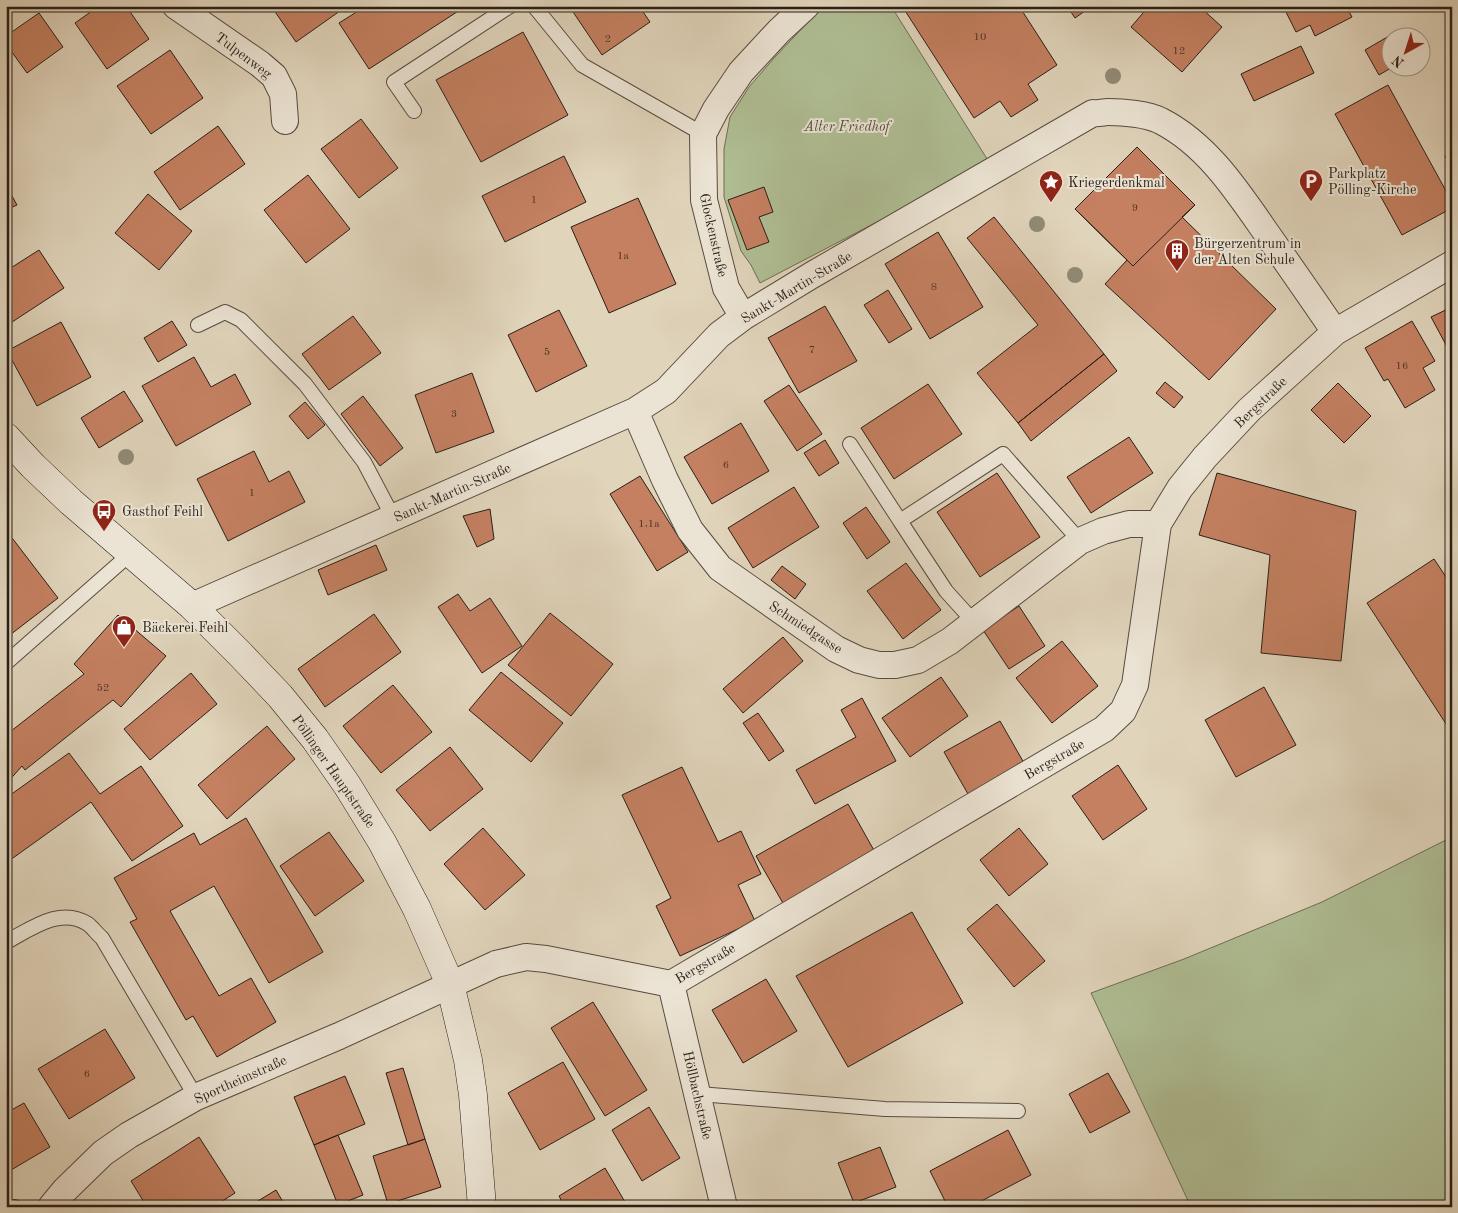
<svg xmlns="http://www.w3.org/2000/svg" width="1458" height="1213" viewBox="0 0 1458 1213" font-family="'Old Standard TT',serif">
<rect width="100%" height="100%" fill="#e0d4bb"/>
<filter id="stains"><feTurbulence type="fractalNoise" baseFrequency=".004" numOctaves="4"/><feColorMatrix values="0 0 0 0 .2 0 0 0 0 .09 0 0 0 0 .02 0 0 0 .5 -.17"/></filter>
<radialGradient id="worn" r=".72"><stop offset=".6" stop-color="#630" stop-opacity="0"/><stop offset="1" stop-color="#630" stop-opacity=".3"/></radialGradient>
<path fill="#afbd93" stroke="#6c6e55" d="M826 6H891L989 162 921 199 760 283 751 265 741 251 724 197V149L730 117 749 87 775 57 810 20Z
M1452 837V1207H1191L1091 993 1184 959 1322 902Z"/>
<path fill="#c48061" stroke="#291f17" d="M99 6H126L149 39 107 69 75 23Z
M271 6H347L296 42Z
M366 6H462L463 8 369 69 339 23Z
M569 6H639L650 22 602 55Z
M902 6H1019L1057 65 1028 84 1038 100 1011 117 1000 101 974 118Z
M1067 6H1092L1075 18Z
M1149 6H1199L1222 27 1182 72 1131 27Z
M1283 6H1346L1352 17 1315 36 1310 25 1296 32Z
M39 13 63 47 27 73 6 44V36Z
M523 32 568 115 481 162 436 80Z
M1389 36 1391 68 1379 75 1365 50Z
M1301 46 1314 73 1254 101 1241 74Z
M170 50 203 98 151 134 117 86Z
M1388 85 1452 202V208L1402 235 1335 114Z
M361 119 398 168 359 198 321 149Z
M218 126 245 164 180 210 154 172Z
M1137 147 1195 205 1133 266 1075 209Z
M1137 147 1195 205 1182 217 1276 309 1209 380 1105 284 1127 260 1075 209Z
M1452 153V169L1445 156Z
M564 156 586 202 505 242 482 196Z
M308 175 350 229 306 263 264 210Z
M6 185 17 205 6 210Z
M764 187 773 212 759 217 769 242 747 250 728 200Z
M148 194 192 231 159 270 115 233Z
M638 198 676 284 609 313 571 227Z
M994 217 1104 354 1018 423 977 373 1038 325 967 238Z
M938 232 983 307 930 339 885 264Z
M39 250 64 288 6 326V271Z
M888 290 912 329 889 343 864 305Z
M825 306 857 361 799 393 768 338Z
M1452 307V356L1431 317Z
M559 310 587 366 536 392 508 335Z
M353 316 381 353 329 390 302 354Z
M172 321 187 345 158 362 144 338Z
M1412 321 1435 361 1423 368 1435 390 1405 408 1388 379 1384 381 1365 348Z
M61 322 91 377 37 406 7 351Z
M1104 354 1117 371 1031 441 1018 423Z
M194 357 211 387 235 374 251 404 176 446 142 386Z
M472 373 494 432 436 453 415 395Z
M1165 382 1183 397 1174 408 1156 393Z
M1338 383 1371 416 1344 443 1311 410Z
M928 384 962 434 894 479 861 428Z
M789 385 822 434 797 451 764 401Z
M124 391 143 421 99 448 81 418Z
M363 396 403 448 380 466 341 414Z
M305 402 325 425 308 439 289 416Z
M741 423 769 471 712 504 684 457Z
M1129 437 1153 473 1091 513 1067 477Z
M825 440 839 463 819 476 804 453Z
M254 451 269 482 289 471 305 502 228 541 197 479Z
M997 473 1040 537 980 577 937 512Z
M1217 473 1356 511 1341 661 1261 653 1270 555 1199 535Z
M640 476 688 552 657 571 610 494Z
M794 487 819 527 753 568 728 528Z
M866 507 890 542 867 559 843 523Z
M490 509 494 539 477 547 463 516Z
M6 530 58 598 6 638Z
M376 545 387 570 328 595 318 570Z
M1434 559 1452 586V733L1367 603Z
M906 563 941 610 903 639 867 591Z
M782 566 806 584 795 599 771 580Z
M458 594 470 611 490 598 522 646 482 673 438 607Z
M1019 606 1045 646 1009 669 983 630Z
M550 613 613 664 571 716 508 665Z
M374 614 401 652 325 707 298 669Z
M118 615 166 656 121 707 113 700 25 770 22 766 6 784V735L84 674 74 664Z
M783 637 803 661 743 713 723 689Z
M1062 641 1098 686 1052 723 1016 678Z
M501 672 563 723 531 762 469 710Z
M191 673 217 704 150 760 124 729Z
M941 677 968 716 910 757 882 718Z
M393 685 432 732 381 773 343 726Z
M1264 687 1296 745 1236 777 1205 720Z
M862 698 896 761 815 804 796 770 856 737 841 710Z
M758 713 784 751 769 761 743 723Z
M1000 721 1024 763 968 794 944 752Z
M267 726 295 759 227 819 198 785Z
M450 747 483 789 430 831 396 790Z
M69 753 100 794 141 766 183 826 132 861 91 802 6 863V798Z
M1118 765 1147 809 1103 840 1072 796Z
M682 767 718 842 741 831 761 874 738 885 755 921 680 956 656 906 671 898 622 795Z
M848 804 876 854 784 905 756 856Z
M246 818 323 952 269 983 214 886 170 911 219 996 251 978 276 1022 217 1057 193 1016 186 1020 130 922 137 919 114 878 194 833 200 845Z
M483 828 525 875 485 910 444 864Z
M1019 828 1048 864 1009 896 980 860Z
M329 832 364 881 315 916 280 866Z
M997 904 1045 961 1014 987 967 929Z
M912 912 963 1003 848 1067 796 976Z
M766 979 797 1031 743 1063 712 1010Z
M593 1002 647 1090 605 1116 551 1028Z
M105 1029 135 1078 69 1119 38 1069Z
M563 1062 595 1119 540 1150 508 1093Z
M403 1068 425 1139 408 1145 386 1073Z
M1108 1073 1130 1112 1090 1133 1069 1094Z
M345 1076 365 1124 314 1145 294 1097Z
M24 1103 50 1147 6 1173V1113Z
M649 1107 680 1158 642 1181 612 1130Z
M1008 1130 1031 1175 970 1207H948L930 1171Z
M338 1135 363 1195 338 1205 314 1145Z
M199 1137 235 1193 213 1207H147L131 1181Z
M425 1139 441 1187 388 1204 373 1156Z
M880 1147 896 1187 854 1203 838 1163Z
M605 1168 628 1207H565L559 1196Z
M276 1190 286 1207H248Z"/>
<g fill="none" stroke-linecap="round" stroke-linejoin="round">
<g stroke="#574c40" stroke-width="16">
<path id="lane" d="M534 6 582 65 703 134
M414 111 394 82 510 6
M198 325 225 312 241 320 305 384 364 462 393 517
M850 444 900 521
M974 622 946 591 900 521 1003 454 1080 541
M6 663 130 554
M6 942C31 929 60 906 88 924 93 928 97 934 102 938L196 1097
M699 1094 885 1109 1018 1111
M12 1207H15"/>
</g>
<g stroke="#574c40" stroke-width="28">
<path id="street" d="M176 6 260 64 274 76 283 94 285 121
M743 317 726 288 704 200 703 134 716 109 741 72 779 31 806 6
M635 411 665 480 690 530 720 568 836 649 859 660 879 665H895L918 660 950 641 1080 541 1103 531 1129 524H1158
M192 606 635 411 666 391 719 335 743 317 812 275 1093 113C1099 114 1103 112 1108 112 1123 112 1148 114 1161 121 1210 146 1241 197 1272 241 1293 271 1314 301 1335 332
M671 984 724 1207
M51 1207 65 1190 103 1153 129 1135 196 1097 339 1036 496 964 526 957 546 959 671 984 1104 729 1123 711 1135 685 1158 524 1180 488 1205 457 1249 410 1335 332 1452 264"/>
</g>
<g stroke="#291f17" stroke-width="29">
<path id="secondary" d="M6 437 33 466 71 502 192 606 240 654 280 696 315 739 347 785 382 842 417 909 450 984 468 1060 473 1095 482 1207"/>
</g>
<use href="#lane" stroke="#ebe3d3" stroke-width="14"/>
<use href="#street" stroke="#ebe3d3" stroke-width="26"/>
<use href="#secondary" stroke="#ebe3d3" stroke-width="28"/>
</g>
<g fill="#918a75">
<circle cx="1113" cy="76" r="8"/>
<circle cx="1037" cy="224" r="8"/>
<circle cx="1075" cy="275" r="8"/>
<circle cx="126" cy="457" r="8"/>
</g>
<defs>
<g id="parking-pin" transform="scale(1.25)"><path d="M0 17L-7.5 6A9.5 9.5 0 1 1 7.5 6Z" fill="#8f2418" stroke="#ebe3d3"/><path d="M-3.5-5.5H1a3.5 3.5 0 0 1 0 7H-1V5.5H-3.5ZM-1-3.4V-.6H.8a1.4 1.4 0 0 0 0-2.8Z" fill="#fff"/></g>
<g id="sight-pin" transform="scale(1.25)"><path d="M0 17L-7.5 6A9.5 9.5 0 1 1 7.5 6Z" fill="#8f2418" stroke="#ebe3d3"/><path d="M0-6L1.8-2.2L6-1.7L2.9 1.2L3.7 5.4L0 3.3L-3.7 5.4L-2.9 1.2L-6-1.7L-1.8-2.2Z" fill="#fff"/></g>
<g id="building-pin" transform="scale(1.25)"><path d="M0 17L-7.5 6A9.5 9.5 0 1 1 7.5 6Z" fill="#8f2418" stroke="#ebe3d3"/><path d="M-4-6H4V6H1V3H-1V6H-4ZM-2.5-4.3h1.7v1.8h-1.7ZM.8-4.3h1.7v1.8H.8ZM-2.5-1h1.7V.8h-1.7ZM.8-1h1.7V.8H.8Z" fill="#fff"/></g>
<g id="bus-pin" transform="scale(1.25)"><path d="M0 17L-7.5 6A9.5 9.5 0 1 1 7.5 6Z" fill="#8f2418" stroke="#ebe3d3"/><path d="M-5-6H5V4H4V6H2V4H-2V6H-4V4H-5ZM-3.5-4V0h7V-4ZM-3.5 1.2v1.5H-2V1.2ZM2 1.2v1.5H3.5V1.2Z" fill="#fff"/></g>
<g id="shop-pin" transform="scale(1.25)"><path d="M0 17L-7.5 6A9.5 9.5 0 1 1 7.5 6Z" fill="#8f2418" stroke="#ebe3d3"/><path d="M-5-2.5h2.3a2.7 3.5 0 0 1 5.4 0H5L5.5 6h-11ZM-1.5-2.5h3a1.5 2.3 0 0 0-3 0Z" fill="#fff"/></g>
</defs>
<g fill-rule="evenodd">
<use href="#parking-pin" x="1311" y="181"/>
<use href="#sight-pin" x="1051" y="182"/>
<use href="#building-pin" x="1177" y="251"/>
<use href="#bus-pin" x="104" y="511"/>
<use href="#shop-pin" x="124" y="627"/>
</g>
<g text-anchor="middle" stroke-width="4" stroke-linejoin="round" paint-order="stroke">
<g font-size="11" fill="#50372a">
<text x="980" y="40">10</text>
<text x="608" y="42">2</text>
<text x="1179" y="54">12</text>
<text x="534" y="203">1</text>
<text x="1135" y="211">9</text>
<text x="623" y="259">1a</text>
<text x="934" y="290">8</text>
<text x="812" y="353">7</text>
<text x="547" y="355">5</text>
<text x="1402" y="369">16</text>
<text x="454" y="417">3</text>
<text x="726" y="468">6</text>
<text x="252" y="496">1</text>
<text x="649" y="527">1,1a</text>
<text x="103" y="691">52</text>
<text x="87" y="1077">6</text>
</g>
<g font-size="14" fill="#291f17" stroke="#ebe3d3">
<text transform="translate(244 55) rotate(37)" y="5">Tulpenweg</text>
<text transform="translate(714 235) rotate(77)" y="5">Glockenstraße</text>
<text transform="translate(796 287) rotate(-31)" y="5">Sankt-Martin-Straße</text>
<text transform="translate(1260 402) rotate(-44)" y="5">Bergstraße</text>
<text transform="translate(452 492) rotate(-24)" y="5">Sankt-Martin-Straße</text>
<text transform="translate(806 627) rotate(33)" y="5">Schmiedgasse</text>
<text transform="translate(1054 759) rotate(-30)" y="5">Bergstraße</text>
<text transform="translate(334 771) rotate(55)" y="5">Pöllinger Hauptstraße</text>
<text transform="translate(705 963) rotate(-30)" y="5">Bergstraße</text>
<text transform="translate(240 1079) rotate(-24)" y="5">Sportheimstraße</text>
<text transform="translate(698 1095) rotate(77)" y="5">Höllbachstraße</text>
</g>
<g font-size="14" font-style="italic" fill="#514e3c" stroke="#ebe3d3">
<text x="847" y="131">Alter Friedhof</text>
</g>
<g font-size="14" fill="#291f17" stroke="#ebe3d3" text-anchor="start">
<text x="1328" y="178">Parkplatz<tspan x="1328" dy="16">Pölling-Kirche</tspan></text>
<text x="1068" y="187">Kriegerdenkmal</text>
<text x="1194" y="248">Bürgerzentrum in<tspan x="1194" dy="16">der Alten Schule</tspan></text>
<text x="122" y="516">Gasthof Feihl</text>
<text x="142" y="632">Bäckerei Feihl</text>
</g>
</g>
<rect width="1458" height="1213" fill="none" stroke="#e0d4bb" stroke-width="25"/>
<rect x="8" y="8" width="1443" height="1198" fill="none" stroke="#291f17" stroke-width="2.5"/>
<rect x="12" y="12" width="1433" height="1188" fill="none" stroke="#291f17"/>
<g transform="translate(1406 52) rotate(219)"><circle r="24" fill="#ebe3d3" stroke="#9d9588"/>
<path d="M0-4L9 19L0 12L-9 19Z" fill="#8f2418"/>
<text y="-8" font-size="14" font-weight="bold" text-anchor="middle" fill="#291f17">N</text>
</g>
<rect width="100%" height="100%" filter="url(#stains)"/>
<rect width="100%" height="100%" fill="url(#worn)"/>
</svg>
